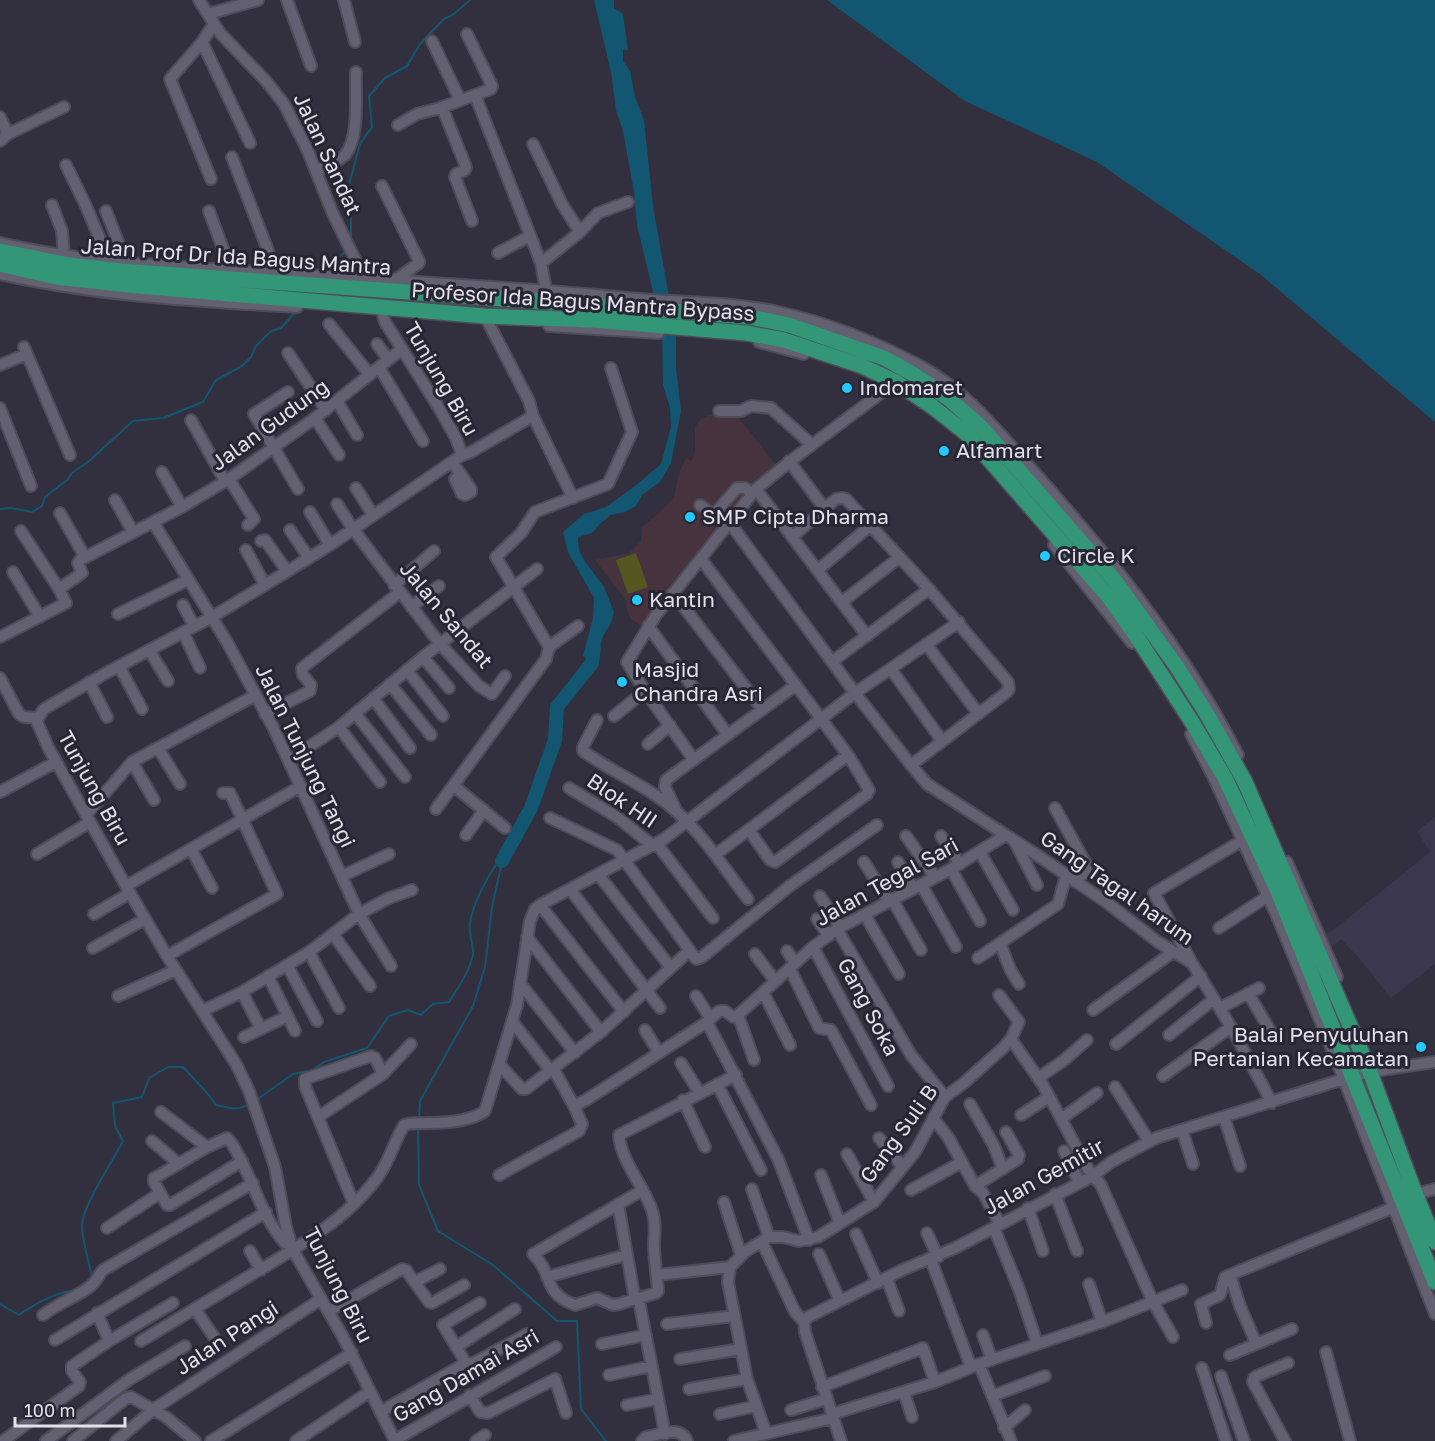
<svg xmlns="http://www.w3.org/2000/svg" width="1435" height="1441" viewBox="0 0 1435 1441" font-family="'Golos Text',sans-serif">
<rect width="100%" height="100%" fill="#32303e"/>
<path fill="#3b374c" d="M1435 817V964L1391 998 1358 957 1341 939 1329 949 1321 929 1328 933 1332 931 1430 852 1417 831Z"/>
<path fill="#46333d" d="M709 415 738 417 776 465 750 487 656 604 641 625 631 619 627 610 626 600 595 560 629 553 641 541 642 527 659 513 674 498 679 473 686 458 691 461 695 451V427L701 419Z"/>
<path fill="#545820" d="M636 553 648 587 628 594 616 560Z"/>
<path fill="#135672" d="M594 0H614V8L623 14 628 50H623V61L630 71 635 97 644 120 653 206 676 336V368L681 411 671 463 660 482 642 495 636 506 625 512 611 515 601 523 592 533 578 537 579 551 586 563 604 587 614 612 611 623 603 636 595 665 583 656 593 618 594 598 568 552 563 532 584 514 606 507 635 486 661 464 671 427 670 408 663 385 662 329 637 225 634 192 623 131 616 110 611 72Z
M827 0H1435V422L1260 274 1097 162 965 101Z"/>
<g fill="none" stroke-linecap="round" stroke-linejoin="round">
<path stroke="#135672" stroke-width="2" d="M351 240V215L345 200 360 144 372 127 369 96 385 78 407 66 420 44 444 19 454 14 470 0
M320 273 345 252
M0 509 11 508 32 512 42 506 45 497 67 480 72 473 88 462 133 421 163 418 203 402 216 380 242 366 251 357 256 346 271 331 281 328 296 311
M255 1101 293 1074 313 1070 324 1062 367 1048 389 1016 408 1010 421 1015 433 1004 449 1002C458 987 469 973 473 955 474 945 468 934 470 923 473 904 486 879 497 863L502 861
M419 1119 420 1101 473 1006 485 967 492 907 502 862
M418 1127 419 1185 438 1231 493 1265 557 1321H577L581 1409 606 1441
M92 1277C89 1261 82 1242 82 1226 82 1206 113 1161 123 1141L115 1126 113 1103 142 1097 149 1078 168 1067H183L207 1093 216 1105C229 1108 238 1111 250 1104
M0 1304 19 1315C36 1303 55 1292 77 1290"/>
<path stroke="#135672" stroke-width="14" d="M502 861 531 808 555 740 557 707 592 663 594 647"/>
<g stroke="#4e4c58" stroke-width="14">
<path id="minor" d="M199 0 220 33 266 81 284 104 307 149 333 214 355 259 361 279
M287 0 311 66
M344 0 355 42
M208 14 258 0
M432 41 460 100
M202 42 250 143
M475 95 541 263 546 290
M442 107 466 167 465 170 456 174 455 177 472 221
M0 117 8 134
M398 125 417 114 440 108 491 89 492 86 467 34
M0 141 8 134 64 107
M533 144 562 204 580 232
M232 157 267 248 275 273
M66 165 86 206 109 261
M316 171C325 166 338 162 345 155 360 137 355 95 356 72
M211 179 170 79 202 42 214 24
M382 186 419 261V263L394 281
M52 205 62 231 64 256
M106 211 126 262
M209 211 231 270
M0 243C75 261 153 265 230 270 362 279 495 285 627 298 677 303 729 301 778 312 827 323 876 342 920 366 963 389 995 428 1026 463 1107 553 1183 648 1238 755
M498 253 530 236
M541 263 580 232 598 213 628 202
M0 274C98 296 197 301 297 307
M381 308 385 322 439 408 456 438 462 455
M488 322 529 401 533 416 573 498
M329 324 370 375
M549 326 659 333
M759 342 804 354
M377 344 388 359
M24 347 70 455
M288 353 326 410
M0 365 27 354
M379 367 423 441
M288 392 254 414 298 489
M337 401 357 435
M0 408 31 486
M719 411H741L751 406 771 408 811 444
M315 418 339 455
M191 420 225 481
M789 461 825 509
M452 462 471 489V492L465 495 462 494 455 479 461 474
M162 472 182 507
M229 479 254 519 248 525
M356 488 373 515
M756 489 867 636
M115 500 133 532
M337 504 353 529 440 644 479 686 492 694 505 676
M700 505 718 519
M310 512 330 545
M60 513 85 557
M716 516V512L737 488H745L752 494
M153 522 227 642 274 729 359 914 391 966
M730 523 855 693 911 765 927 784 1043 859 1106 902 1158 942 1192 963 1231 1027 1272 1103
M290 530 309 558
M792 537 836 499 842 498 846 499 929 589 1008 682 1009 689 1007 692 911 765
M261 541 265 540 287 571
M1054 545 1132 643
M246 550 265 585
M701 559 822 720 850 758 869 790 867 794 775 862 770 860 749 830
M818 570 871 525
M13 572 40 617
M394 585 434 551
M59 589 82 573 78 563 80 560 182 507 229 479 315 418 402 349
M673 593 762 709
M842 602 900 557
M183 605 194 626
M411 607 439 586
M118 614 188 580
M648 626 728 735
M183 632 200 668
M0 637 66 603 59 589 21 531
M926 644 978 713
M549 647 496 557 521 533 535 512 608 484 632 432 611 368
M549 647 578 626
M149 650 168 681
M423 657 449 688
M833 661 929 589
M119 666 142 709
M891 669 942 741
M407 670 443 716
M0 678 19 714 24 717 38 718
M89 682 107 717
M390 684 431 735
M373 698 410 748
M355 713 405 777
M265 714 310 691 311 685 303 675 302 668 400 592
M614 716 645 691
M597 720 583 747V751C613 773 650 787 677 812 705 837 725 870 748 899
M339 727 380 782
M1191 734 1213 776 1277 916 1336 1059 1435 1314
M648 744 670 725
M158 748 180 784
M289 760 339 727 423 657 537 569
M694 760 645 691 627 662 656 615 756 489 793 459 889 387
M132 762 154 800
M454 786 505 828
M569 788 617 817 653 846
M0 792 56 762
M675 808 665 787 666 780 796 685
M1055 808 1086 864V871L1075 882
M436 809 546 659 549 647
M86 815 132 762 254 696
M550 818 617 850 696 959 702 957 791 885 877 825
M466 835 484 810
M906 836 935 877
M941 836 960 864
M1015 842 1037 885
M657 844 713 918
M191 849 212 888
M980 852 1013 910
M37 854 90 822
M715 855 848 755
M864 862 889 901
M898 862 913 888
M1287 862 1337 977
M951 869 980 921
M598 874 671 968
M342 876 389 854
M921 884 956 947
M126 886 301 786
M570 889 660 1008
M820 896 840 927
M892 899 921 950
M540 905 624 1012
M94 914 130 893
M865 915 899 974
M817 919 829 936
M1219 928 1268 896
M837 929 911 1055 945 1097
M333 934 370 986
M527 937 601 1032
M1000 943 1010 969 1019 984
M813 947 888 1086
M93 948 145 919
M787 951 795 963
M309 952 339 1008
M755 954 775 981
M167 956 277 894 230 793H223
M978 958 1058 904 1066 876
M1192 963 1154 893 1243 840
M287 965 317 1021
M790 969 819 1028 831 1030 871 1105
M268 976 295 1031
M520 983 575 1053
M242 992 261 1029
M763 992 790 1045
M1248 993 1271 1032
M118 996 176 970
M696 996 710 1018
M1220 1008 1259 988
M1093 1010 1173 952
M202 1011 242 992 309 952 359 914 389 898 412 890
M738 1015 754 1060
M512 1021 550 1070
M707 1022 778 1159 809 1240
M645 1030 659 1053
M1169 1035 1214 999
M244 1037 288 1016
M1011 1039 1043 1085 1088 1169 1101 1185 1153 1302 1173 1337
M1116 1044 1201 976
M681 1063 699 1092
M499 1064 522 1089H526L601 1032 689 951
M553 1068 574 1106 586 1100 707 1022 719 1011H725L733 1017 738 1015 813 947 837 929 951 869 1006 835
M1163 1076 1231 1027
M1038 1078 1063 1061 1087 1040
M717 1084 761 1170
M1115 1087 1149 1141
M683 1100 705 1147
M970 1104 994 1146 1003 1169
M161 1112 207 1147
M1021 1115 1049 1097
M318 1117 383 1074 411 1044
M1224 1117 1240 1166
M933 1118 948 1137 975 1186 983 1193 1000 1224
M1061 1119 1097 1093
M1182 1130 1193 1164
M879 1138 903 1167
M152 1141 179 1164
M1064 1151 1079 1182
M847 1154 874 1202
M242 1161 170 1205H167L154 1182V1178L158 1176 207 1147 227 1138C233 1143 236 1151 240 1158 254 1185 264 1220 285 1243L291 1244
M499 1175 579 1131 582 1124 574 1106
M821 1175 840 1223
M975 1186 1018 1159 1019 1155 1006 1132
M752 1189 769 1237
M911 1190 962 1162
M641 1191 533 1254C554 1274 542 1293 575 1305L597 1298 613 1305 619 1304 656 1293 658 1291C657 1275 654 1260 654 1244 655 1229 656 1217 649 1203 640 1182 620 1157 619 1135L736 1075
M1423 1192 1435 1189
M1055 1194 1077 1251
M724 1202 741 1255
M354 1204 305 1086V1079L371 1056 375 1058 383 1074
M618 1204 635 1300
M1028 1208 1043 1251
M107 1228 160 1193
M994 1228 1019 1289 1037 1343
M927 1233 938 1257
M856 1234 878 1283
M762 1242 795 1312 804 1322
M250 1251 261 1270
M819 1254 840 1301
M931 1260 971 1367
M657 1275 730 1267
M1230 1275 1240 1306 1256 1343
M547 1277 626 1255
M887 1279 899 1311
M415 1282 440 1269
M1089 1284 1102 1322
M640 1306 665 1434
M195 1309 214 1337
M329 1311 402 1269 406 1270 408 1273 429 1302 432 1303 464 1285
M97 1313 109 1341
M43 1315C57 1304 74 1298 88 1288 96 1283 97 1277 103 1270L253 1183
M1206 1323 1201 1304 1220 1295 1225 1277 1392 1208
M667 1324 734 1316
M983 1335 992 1360
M55 1340 266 1212
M141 1341C178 1319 215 1297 251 1275 295 1249 345 1221 377 1178 389 1162 394 1142 404 1125 412 1122 420 1124 428 1123 445 1123 471 1121 485 1111L517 1005 530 921 535 909 540 905 664 839 855 693 959 622
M602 1344 646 1335
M456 1347 515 1309
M1326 1352 1350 1441
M1230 1355 1292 1329
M680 1359 741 1349
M466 1363 443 1325 480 1303
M979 1364 1011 1441
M1202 1368 1226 1441
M609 1375 652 1366
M1221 1376 1244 1441
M822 1387 923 1348 935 1382
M689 1389 747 1379
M904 1392 912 1417
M470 1395 480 1412 488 1413 555 1379 566 1413
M992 1396 1045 1376
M627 1405 658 1399
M791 1410 826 1399
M380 1412 466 1363H474L527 1334
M720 1414 756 1406
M832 1414 935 1382 979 1364 1102 1322 1182 1290
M1004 1428 1025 1410
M766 1433 747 1379 728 1282 730 1267 746 1251 769 1237H783L799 1241 818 1237 874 1202 915 1152 945 1097 965 1082 1003 1048 1011 1039 1019 1022 999 995
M395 1440 556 1347
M3 1441 79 1386 80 1382 72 1371V1366L109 1341 173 1303
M46 1441 130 1379 185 1346
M73 1441 125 1399 131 1397 166 1417 195 1441
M116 1441 154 1409 321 1299
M211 1441 352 1353
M296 1441 369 1392
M395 1441 343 1337 293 1250 286 1227 275 1167 249 1091 236 1064 167 956 130 893 49 749 37 722 38 718 44 709 106 673 212 617 265 585 330 545 462 455 471 452 533 416
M476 1441 485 1435
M642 1441 646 1437C659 1435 681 1425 687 1441
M734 1441 833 1418
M841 1441 805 1332 804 1322 808 1317 900 1271 957 1247 1093 1176 1111 1162 1156 1138 1353 1076 1388 1069 1435 1062
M1285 1441 1253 1382 1254 1378 1257 1376 1288 1363"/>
</g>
<g stroke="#4e4c58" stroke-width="18">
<path id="highway" d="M0 251 69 265 121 271 750 317 789 325 884 358 913 374 948 398 981 427 1116 582 1177 667 1208 716 1245 782 1370 1072 1413 1188 1435 1242
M0 264 56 277 138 286 484 316 593 320 746 333 784 340 862 366 896 382 933 407 967 434 1108 596 1135 634 1192 722 1225 778 1277 889 1435 1282"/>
</g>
<use href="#minor" stroke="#636171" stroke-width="10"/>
<use href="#highway" stroke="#339676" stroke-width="15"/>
</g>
<g fill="#23c9fe" stroke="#282634" stroke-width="2">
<circle cx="847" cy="388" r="6"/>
<circle cx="944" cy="451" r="6"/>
<circle cx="690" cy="517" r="6"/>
<circle cx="1045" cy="556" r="6"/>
<circle cx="637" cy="600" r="6"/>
<circle cx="622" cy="682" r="6"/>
<circle cx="1421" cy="1047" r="6"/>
</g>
<g text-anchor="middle" stroke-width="6" stroke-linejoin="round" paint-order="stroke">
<g font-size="21" fill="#e3e2eb" stroke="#282634">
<text transform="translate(327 154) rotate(65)" y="7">Jalan Sandat</text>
<text transform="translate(236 257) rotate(4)" y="7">Jalan Prof Dr Ida Bagus Mantra</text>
<text transform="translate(583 302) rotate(4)" y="7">Profesor Ida Bagus Mantra Bypass</text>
<text transform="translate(441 379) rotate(60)" y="7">Tunjung Biru</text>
<text transform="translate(270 425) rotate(-36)" y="7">Jalan Gudung</text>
<text transform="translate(446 615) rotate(50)" y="7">Jalan Sandat</text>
<text transform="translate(305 756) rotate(64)" y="7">Jalan Tunjung Tangi</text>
<text transform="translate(94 788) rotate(61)" y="7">Tunjung Biru</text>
<text transform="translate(622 801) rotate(34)" y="7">Blok HII</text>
<text transform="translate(887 882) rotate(-29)" y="7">Jalan Tegal Sari</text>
<text transform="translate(1117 888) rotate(35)" y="7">Gang Tagal harum</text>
<text transform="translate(868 1007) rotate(62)" y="7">Gang Soka</text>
<text transform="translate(899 1134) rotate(-54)" y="7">Gang Suli B</text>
<text transform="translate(1044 1177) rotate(-29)" y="7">Jalan Gemitir</text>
<text transform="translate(338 1285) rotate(63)" y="7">Tunjung Biru</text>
<text transform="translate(227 1338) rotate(-33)" y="7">Jalan Pangi</text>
<text transform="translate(466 1376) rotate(-30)" y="7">Gang Damai Asri</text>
</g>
<g font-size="21" fill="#e3e2eb" stroke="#282634" text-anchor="start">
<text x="859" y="395">Indomaret</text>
<text x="956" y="458">Alfamart</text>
<text x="702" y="524">SMP Cipta Dharma</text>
<text x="1057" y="563">Circle K</text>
<text x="649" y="607">Kantin</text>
<text x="634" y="677">Masjid<tspan x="634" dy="24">Chandra Asri</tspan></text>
<text x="1409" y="1042" text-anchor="end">Balai Penyuluhan<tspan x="1409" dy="24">Pertanian Kecamatan</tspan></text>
</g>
</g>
<path d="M15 1417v9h110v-9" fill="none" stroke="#e3e2eb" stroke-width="3"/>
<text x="24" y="1417" font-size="18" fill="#e3e2eb" stroke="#282634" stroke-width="4.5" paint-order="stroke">100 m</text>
</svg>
